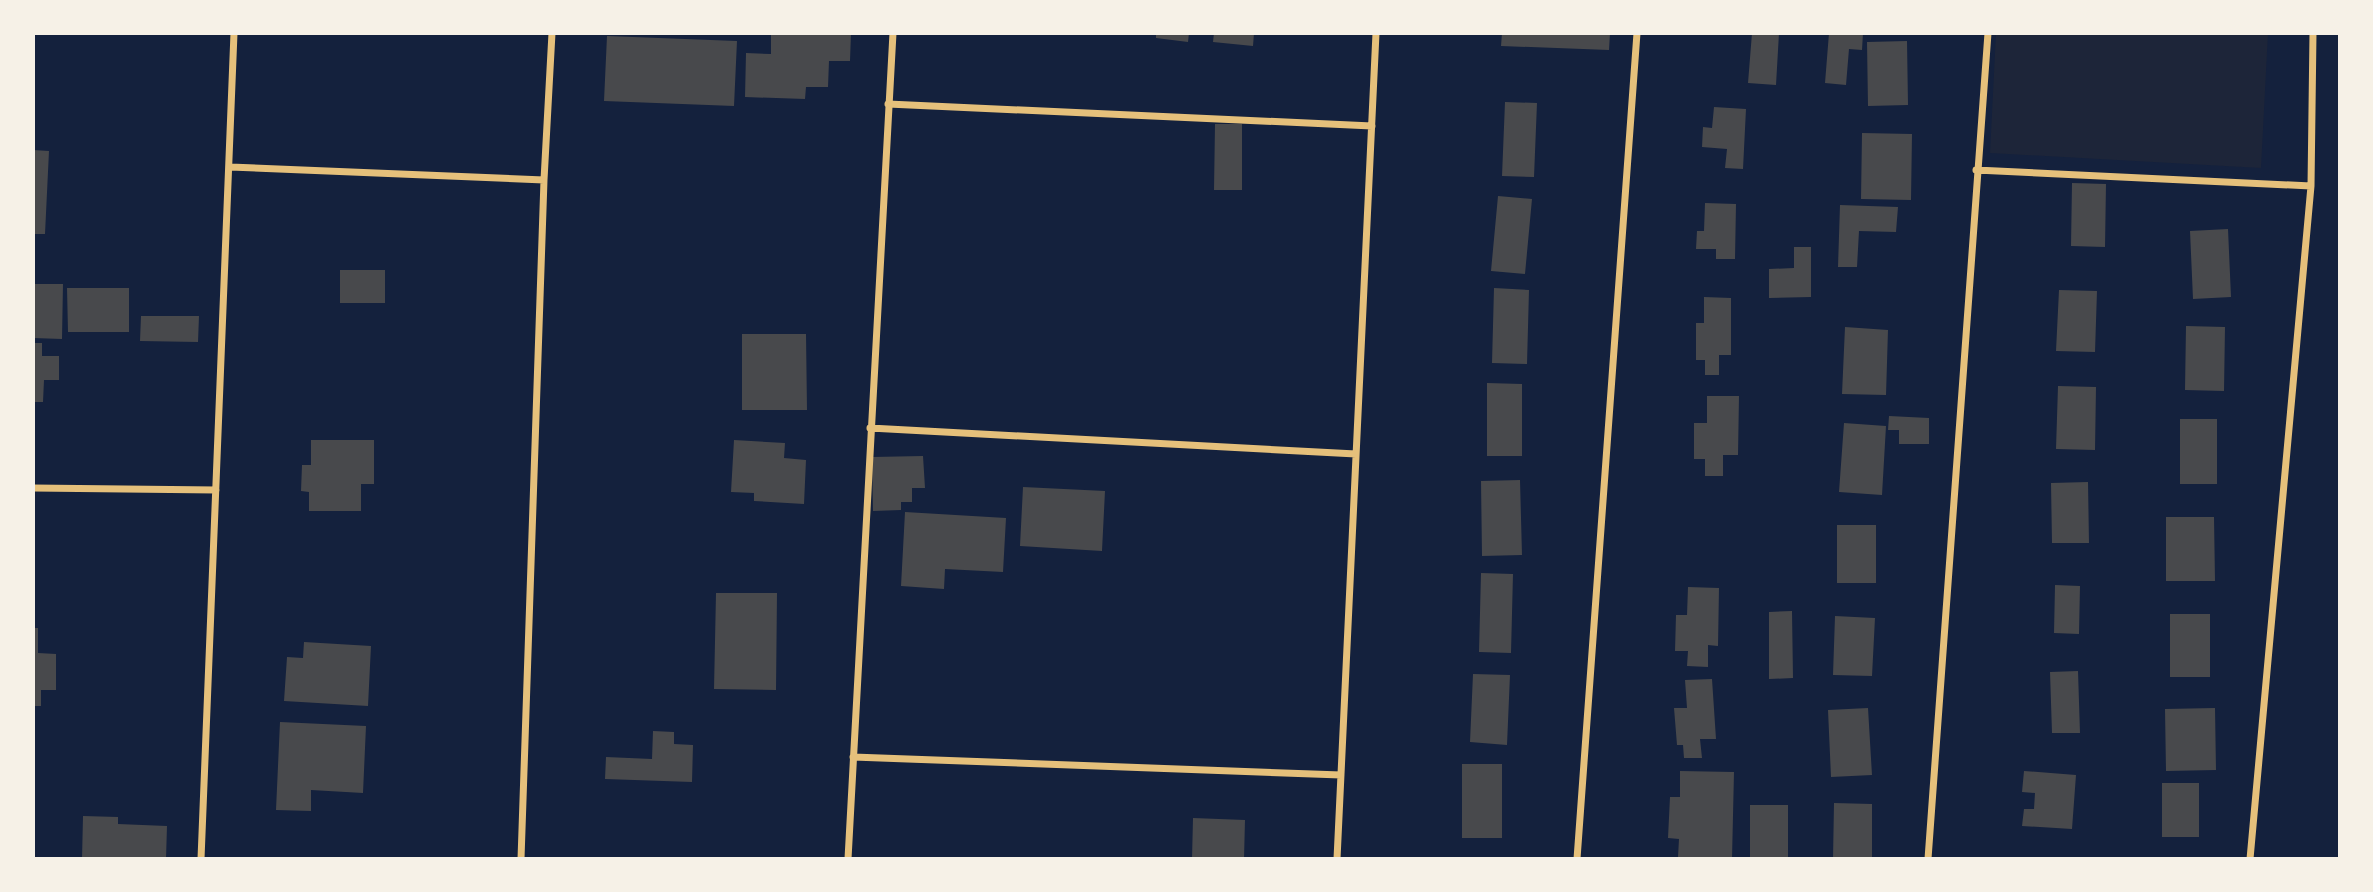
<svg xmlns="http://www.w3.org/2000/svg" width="2373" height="892" viewBox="0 0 2373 892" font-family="Manrope,sans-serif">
<rect width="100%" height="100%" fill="#14213d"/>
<path fill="#1d2539" d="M1996 33H2268L2261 168 1990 153Z"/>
<path fill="#48494c" d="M771 33H851L850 61H829L828 87H806L805 99 745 97 746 53 771 54Z
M1156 33H1189L1188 42 1156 38Z
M1214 33H1254L1253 46 1213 42Z
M1502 33H1610L1609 50 1501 46Z
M1752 33H1779L1776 85 1748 83Z
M1829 33H1863L1862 50 1849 49 1846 85 1825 83Z
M607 36 737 41 734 106 604 101Z
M1907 41 1908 105 1868 106 1867 42Z
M1505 102 1537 103 1534 177 1502 176Z
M1714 107 1746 109 1743 169 1725 168 1727 149 1702 147 1703 127 1712 128Z
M1215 124H1242V190H1214Z
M1862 133 1912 134 1911 200 1861 199Z
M33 150 49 151 45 234H33Z
M2072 183 2106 184 2105 247 2071 246Z
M1498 196 1532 199 1525 274 1491 271Z
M1705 203 1736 204 1735 259H1716V249H1696L1697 231H1704Z
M1840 205 1898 207 1896 232 1859 231 1857 267H1838Z
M2228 229 2231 297 2193 299 2190 231Z
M1794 247H1811V297L1769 298V269L1794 268Z
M340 270H385V303H340Z
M33 284H63L62 339 33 338Z
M67 288H129V332H68Z
M1494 288 1529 290 1527 364 1492 363Z
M2059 290 2097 291 2095 352 2056 351Z
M1704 297 1731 298V355H1719V375H1705V360H1696V323H1704Z
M141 316H199L198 342 140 341Z
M2186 326 2225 327 2224 391 2185 390Z
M1845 327 1888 330 1886 395 1842 394Z
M742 334H806L807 410H742Z
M33 343H42V356H59V380H44L43 402H33Z
M1487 383 1522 384V456H1487Z
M2058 386 2096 387 2095 450 2056 449Z
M1707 396H1739L1738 455H1723V476H1705V459H1694V423H1707Z
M1889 416 1929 418V444H1899V430H1888Z
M2180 419H2217V484H2180Z
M1844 423 1886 426 1882 495 1839 492Z
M311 440H374V484H361V511H309V492L301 491 302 465H311Z
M734 440 785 443 784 458 806 460 804 504 754 501V493L731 492Z
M923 456 925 488H912V502H901V510L873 511 872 457Z
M1520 480 1522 555 1482 556 1481 481Z
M2088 482 2089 543H2052L2051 483Z
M1023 487 1105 491 1102 551 1020 546Z
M905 512 1006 518 1003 572 945 569 944 589 901 586Z
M2166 517H2214L2215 581H2166Z
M1837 525H1876V583H1837Z
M1481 573 1513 574 1511 653 1479 652Z
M2055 585 2080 586 2079 634 2054 633Z
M1688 587 1719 588 1718 646 1708 645V667L1687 666 1688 651H1675L1676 615H1687Z
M716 593H777L776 690 714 689Z
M1792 611 1793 678 1769 679V612Z
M2170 614H2210V677H2170Z
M1835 616 1875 618 1872 676 1833 675Z
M33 628H38V653L56 654V690H41V706H33Z
M304 642 371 646 368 706 284 701 287 657 303 658Z
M2078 671 2080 733H2052L2050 672Z
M1473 674 1510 675 1507 745 1470 742Z
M1712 679 1716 739H1700L1702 758H1684L1683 745H1677L1674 708H1687L1685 680Z
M1868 708 1872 775 1831 777 1828 710Z
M2215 708 2216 770 2166 771 2165 709Z
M280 722 366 726 363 793 311 790V811L276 810Z
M653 731 674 732V744L693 745 692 782 605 779 606 757 652 759Z
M1462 764H1502V838H1462Z
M1680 771 1734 772 1732 859 1678 857 1679 839 1668 838 1670 797H1680Z
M2024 771 2076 775 2072 829 2022 826 2024 809H2034L2035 793 2022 792Z
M2162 783H2199V837H2162Z
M1834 803 1872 804V859H1833Z
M1750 805H1788V859H1750Z
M83 816 118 817V824L167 826 166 859H82Z
M1193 818 1245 820 1244 859H1192Z"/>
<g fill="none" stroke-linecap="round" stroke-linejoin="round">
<path stroke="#e5c07b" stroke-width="7" d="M888 104 1372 126
M230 167 544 180
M1976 170 2311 186
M870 428 1356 454
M33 488 216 490
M853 757 1341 775
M201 859 234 33
M521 859 544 180 552 33
M848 859 893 33
M1337 859 1376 33
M1577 859 1637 33
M1928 859 1988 33
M2250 859 2311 186 2313 33"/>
</g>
<rect width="2373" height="892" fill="none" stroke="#f6f1e7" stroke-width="70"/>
</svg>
